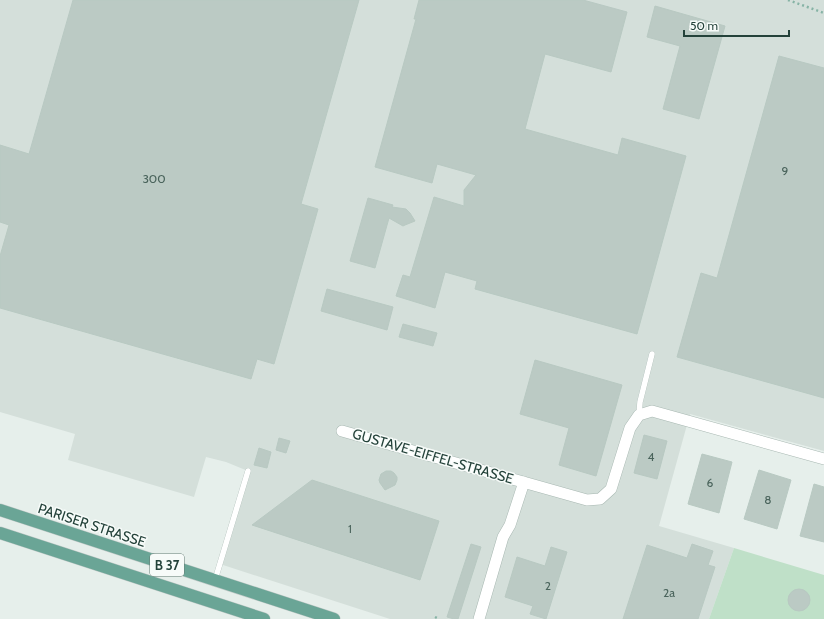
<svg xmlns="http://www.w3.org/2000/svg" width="824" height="619" viewBox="0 0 824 619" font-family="Cabin,sans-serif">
<rect width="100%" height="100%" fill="#e6efeb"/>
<path fill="#d4dfda" d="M0 0H824V451L690 414 659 526 734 548 709 619H390L220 564 248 471 226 462 206 457 194 497 68 460 75 434 0 412Z"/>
<path fill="#bfe0c8" d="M734 548 824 575V619H709Z"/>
<path fill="#bbcac4" stroke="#b8c9c2" d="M73 0H359L301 204 318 209 274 364 257 359 251 379 0 308V256L9 225 0 222V145L29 154Z
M419 0H583L627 12 611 72 545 54 525 129 618 155 622 138 686 156 637 334 475 289 477 281 445 272 435 308 396 296 403 275 410 277 434 197 464 206V190L476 175 437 164 432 183 375 167 416 19H414Z
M655 6 725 26 699 119 663 109 680 46 647 37Z
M779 56 824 68V398L677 357 701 273 717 278Z
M368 198 393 205 392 207 406 209 410 213 415 221 405 225 403 226 389 218 375 268 350 261Z
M327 289 393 307 387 330 321 311Z
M403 324 437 333 433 346 399 337Z
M535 360 622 385 596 476 559 465 569 428 520 414Z
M644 435 667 441 657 479 634 473Z
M279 438 290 441 286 453 276 450Z
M259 448 271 452 267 468 254 465Z
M702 454 732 462 719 513 688 504Z
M759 470 791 480 777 529 744 519Z
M386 471H391L394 473 397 477V480L395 485 385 490 380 483 379 480 381 474Z
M312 480 439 521 420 580 252 525Z
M814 484 824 487V542L800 536Z
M471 544 481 547 458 619H454L447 617Z
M692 544 713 551 708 565 715 567 698 619H623L647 545 687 558Z
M551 547 567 552 546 619 530 614 533 606 505 597 517 557 545 566Z
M788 600a11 11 0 1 1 22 0a11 11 0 1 1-22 0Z"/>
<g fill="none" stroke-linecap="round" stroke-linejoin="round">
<g stroke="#a8b8b2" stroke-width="6">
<path id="service" d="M639 415 640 402 652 354
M215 580 248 471"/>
</g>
<g stroke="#a8b8b2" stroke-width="12">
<path id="minor" d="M342 431 587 500 600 499 611 489 630 428 639 415 652 411 824 459
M479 619 503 537 510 525 524 482"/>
</g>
<g stroke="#c2cac8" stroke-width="13">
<path id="primary" d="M0 510 334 619
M0 533 264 619"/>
</g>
<path stroke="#86b3a5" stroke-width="2.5" stroke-dasharray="2 3" stroke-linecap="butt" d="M788 0 824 13
M435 617 439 619"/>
<use href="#service" stroke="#fff" stroke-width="5.5"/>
<use href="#minor" stroke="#fff" stroke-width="11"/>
<use href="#primary" stroke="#6aa596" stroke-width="12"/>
</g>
<g text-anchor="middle" stroke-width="3" stroke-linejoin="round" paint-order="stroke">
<g font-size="12" fill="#4a645c">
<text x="785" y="175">9</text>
<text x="154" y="183">300</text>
<text x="651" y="461">4</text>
<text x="710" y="487">6</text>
<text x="768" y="504">8</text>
<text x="350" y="533">1</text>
<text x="548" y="590">2</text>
<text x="669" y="597">2a</text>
</g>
<rect fill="#f7fbf9" stroke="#637a73" stroke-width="1" x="150" y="554" width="34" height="22" rx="3"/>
<g font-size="13" font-weight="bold" fill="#24423a">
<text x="167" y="570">B 37</text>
</g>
<g font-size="14" fill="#24423a" stroke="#f7fbf9">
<text transform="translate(433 456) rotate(16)" y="5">GUSTAVE-EIFFEL-STRASSE</text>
<text transform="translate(92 525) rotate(18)" y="5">PARISER STRASSE</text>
</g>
</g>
<path d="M684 30v6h105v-6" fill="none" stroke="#24423a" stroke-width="2"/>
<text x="690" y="30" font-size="12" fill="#24423a" stroke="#f7fbf9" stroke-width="3" paint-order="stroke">50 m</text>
</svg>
